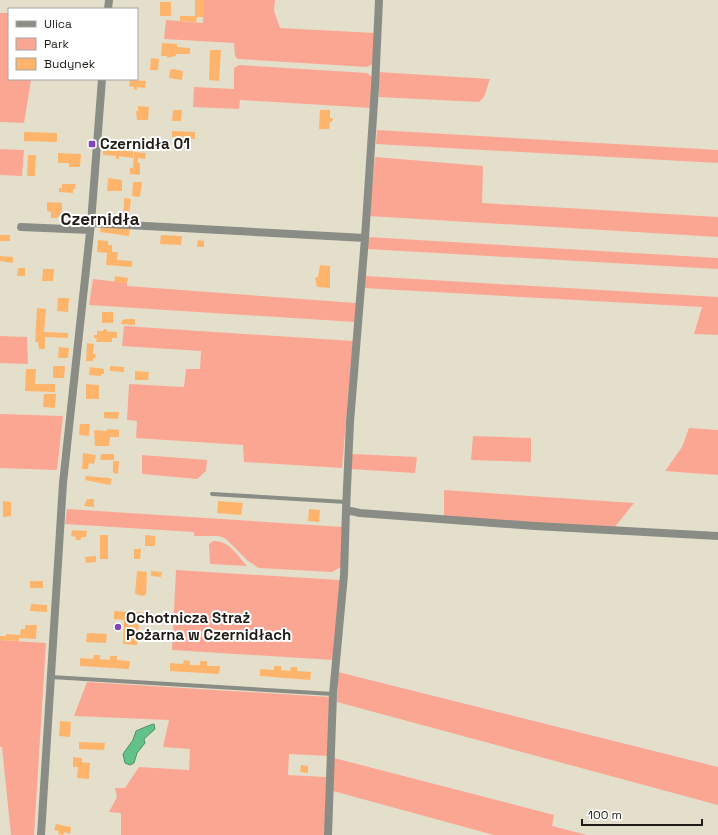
<svg xmlns="http://www.w3.org/2000/svg" width="718" height="835" viewBox="0 0 718 835" font-family="'Space Grotesk',sans-serif">
<rect width="100%" height="100%" fill="#e4dfcb"/>
<path fill="#fba693" d="M204 0H275L274 11 280 28 375 33 373 64 367 67 238 59 235 56 234 43 164 39 166 20 203 23Z
M0 13H9V79L31 80 24 123 0 122Z
M239 65 367 73 372 77V108L240 100 239 109 193 107 194 87 234 89V68Z
M378 72 490 79 484 97 479 102 379 97Z
M377 130 718 150V163L376 144Z
M0 149 24 150 22 176 0 175Z
M375 157 483 166 482 203 718 217V237L369 216Z
M368 237 718 258V269L367 249Z
M365 276 718 297V335L694 334 702 307 363 288Z
M93 279 127 283V286L356 303 355 322 89 305Z
M124 326 353 341 342 468 244 462 243 445 136 438 137 421 127 420 129 384 184 387 186 369H200L201 351 122 346Z
M0 336 27 337 28 364 0 363Z
M0 414 63 416 57 470 0 468Z
M689 428 718 430V475L665 471 682 447Z
M473 436 531 438V462L471 460Z
M351 454 417 457 415 473 350 469Z
M142 455 207 460 206 471 197 479 142 474Z
M444 490 634 503 614 528 444 517Z
M67 509 343 527 341 567 332 572 259 568 248 561 226 539 219 536H194V532L65 524Z
M213 541C229 540 238 556 247 566L210 564 209 544Z
M176 570 340 580 333 660 172 650Z
M0 640 46 643 34 835H11L2 747H0Z
M338 672 718 767V805L337 702Z
M87 682 330 697 329 756 289 754 288 775 326 777 325 835H121V813L109 812 117 797 115 788H125L139 767 189 770 190 749 163 747 169 720 74 716Z
M334 758 554 815 552 826 587 835H494L333 791Z"/>
<path fill="#62c28a" stroke="#4e9067" d="M154 724 155 729 144 739 145 743 137 753 134 763 130 765 125 763 123 754 133 740 136 731C138 730 152 724 154 724Z"/>
<path fill="#ffb46c" d="M195 0H204V17H197L196 22 180 21V16H195Z
M160 2H171V16H160Z
M162 43 177 44V47L190 48V54H176V56L167 58V56H161Z
M210 50H221L219 81 209 80Z
M151 58 159 59 158 70H150Z
M173 69 183 71 182 80 169 78 170 70Z
M130 80 146 81 145 88 137 87V90L134 89V87L129 86Z
M138 106 149 107 148 120H137L136 111H138Z
M173 110H182L181 121H172Z
M320 110H330V118H333L332 122H330L329 129H319Z
M172 131 195 132V139H190L189 143 176 142V137H172Z
M24 132 57 133V142L24 141Z
M103 148 133 151V158L119 156V159H116V156L103 155Z
M134 152 146 153 145 159 138 158V163H140V175L130 174V168H133Z
M58 153 81 154 80 167H69V163H58Z
M28 155H36L35 176H27Z
M108 178 122 180V191H107Z
M133 182H142L140 197 132 196Z
M62 184H76L75 189H73V193L59 192V188H62Z
M124 198 131 199 128 222H123Z
M47 202 62 203V213L57 218H51V212L47 211Z
M101 226 130 228 129 236 100 232Z
M0 235H10V241H0Z
M161 235 182 236 181 245 160 244Z
M98 240 108 241V245H112V252H118L117 260 132 261V267L106 265 107 253 97 252Z
M198 240 204 241V247H197Z
M0 256 13 257V263L0 261Z
M320 265 330 266V288L317 287 315 278 318 277Z
M18 268H25V276H17Z
M43 269H54L53 281H42Z
M115 276 128 278 127 283 114 282Z
M58 298H69L68 312 57 311Z
M37 308 46 309 44 332 68 333V338L45 337V349H39L38 342H35Z
M102 312H113V323H102Z
M127 319H135V325L121 324 122 320Z
M104 329H107L106 331 117 332V338H112V342H96L97 338H94V335H97V331H103Z
M87 343 94 344 93 354H96L95 359 93 358V361H86Z
M59 347 69 348 68 358H58Z
M53 366H65L64 378H53Z
M110 366 124 367V372L110 371Z
M90 367 104 369V374H101V376L89 375Z
M26 369H36L35 384H55V392L25 391Z
M135 371 149 372 148 380H135Z
M86 384 99 385V399H86Z
M44 394H56L55 408 43 407Z
M104 412H119L118 419 104 418Z
M80 424H90L89 436 79 435Z
M107 429 119 430V437H110L109 446H95L94 430 107 431Z
M83 453 96 455 94 464 89 463 88 469H82Z
M101 454H114V460H100Z
M113 461H119L118 474 113 473Z
M86 476 109 478 112 479 110 485 85 480Z
M87 499H94V507L84 506Z
M3 501 11 502V516L3 517Z
M218 501 243 503 241 515 217 513Z
M309 509 320 510 319 522 308 521Z
M72 530 87 531 86 537H81V540H75L76 537 71 536Z
M100 535H108V559H100Z
M145 535 155 536V546H145Z
M134 549H141L140 559H134Z
M96 556V562L86 563 85 557Z
M137 571 147 572 146 595 142 596 135 594Z
M151 571 162 572 161 577 151 576Z
M30 581H43V588H30Z
M31 604 47 605V612L30 611Z
M114 611 148 613 147 624 139 623 137 645 123 644 124 620 114 619Z
M25 625H37L36 639 19 638V641L0 640V636H6V634L20 635 21 629H25Z
M87 633 107 634 106 643 86 642Z
M94 655H100V659L110 660V656H117V660L130 661 129 669 80 666V658L93 659Z
M184 660 190 661V665H200V661H207V666H220L219 674 170 671V663L183 664Z
M274 666H281V670L290 671 291 667H297V671L311 672 310 680 260 676V669L274 670Z
M60 721 71 722 70 737 59 736Z
M79 742 105 743 104 750 79 749Z
M73 757 82 758V762L90 763 89 779 77 778 78 767H73Z
M301 765 308 766V773L300 772Z
M56 824 71 827 70 834 64 832 63 835 58 834 59 831 54 830Z"/>
<g fill="none" stroke-linecap="round" stroke-linejoin="round">
<path stroke="#8a8d85" stroke-width="4" d="M212 494 346 502
M51 677 333 694"/>
<path stroke="#8a8d85" stroke-width="8" d="M108 9 109 0
M91 223 365 238 350 422 346 510 360 513 535 526 718 536
M21 227 90 230
M365 238 375 87 379 0
M41 835 63 483 91 223 102 79
M328 835 333 694 344 575 346 510"/>
</g>
<g fill="#7d47be" stroke="#fff" stroke-width="1.5">
<rect x="88" y="140" width="8" height="8" rx="2"/>
<circle cx="118" cy="627" r="4"/>
</g>
<g text-anchor="middle" stroke-width="4" stroke-linejoin="round" paint-order="stroke">
<g font-size="15" font-weight="bold" fill="#1e1c15" stroke="#fff" text-anchor="start">
<text x="100" y="149">Czernidła 01</text>
<text x="126" y="623">Ochotnicza Straż<tspan x="126" dy="17">Pożarna w Czernidłach</tspan></text>
</g>
<g font-size="17" font-weight="bold" fill="#1e1c15" stroke="#fff">
<text x="100" y="225">Czernidła</text>
</g>
</g>
<rect x="8" y="8" width="130" height="72" fill="#ffffff" stroke="#a5a4a1"/>
<rect x="16" y="21" width="20" height="6" fill="#8a8d85" stroke="#a5a4a1"/>
<text x="44" y="28" font-size="12" fill="#1e1c15">Ulica</text>
<rect x="16" y="38" width="20" height="12" fill="#fba693" stroke="#a5a4a1"/>
<text x="44" y="48" font-size="12" fill="#1e1c15">Park</text>
<rect x="16" y="58" width="20" height="12" fill="#ffb46c" stroke="#a5a4a1"/>
<text x="44" y="68" font-size="12" fill="#1e1c15">Budynek</text>
<path d="M582 819v6h120v-6" fill="none" stroke="#1e1c15" stroke-width="2"/>
<text x="588" y="819" font-size="12" fill="#1e1c15" stroke="#ffffff" stroke-width="3" paint-order="stroke">100 m</text>
</svg>
